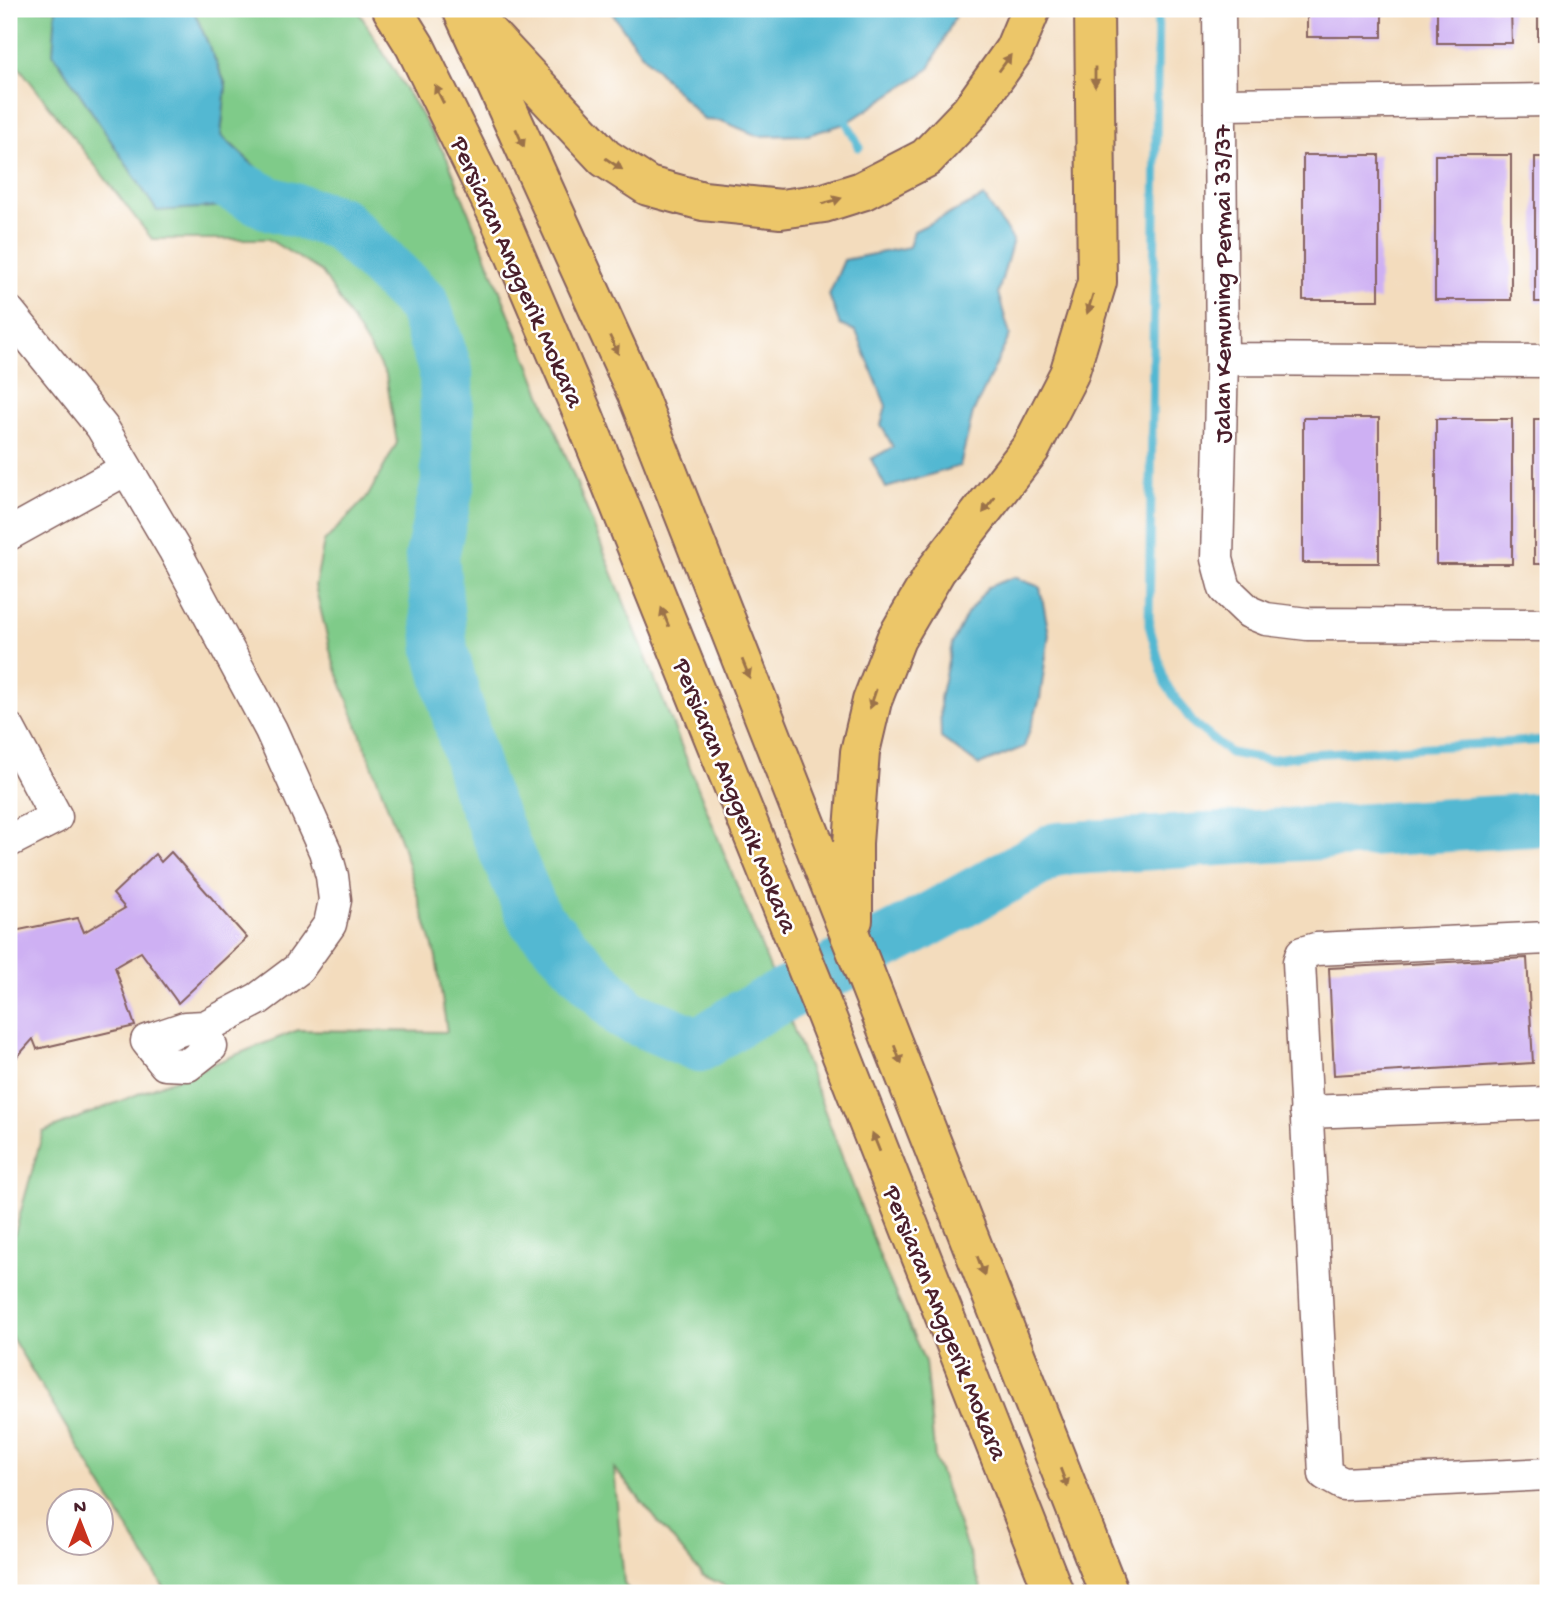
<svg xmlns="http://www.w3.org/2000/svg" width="1557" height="1602" viewBox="0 0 1557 1602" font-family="'Gochi Hand',sans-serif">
<rect width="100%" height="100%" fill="#fff"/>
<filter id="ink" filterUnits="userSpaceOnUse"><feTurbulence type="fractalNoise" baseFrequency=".0143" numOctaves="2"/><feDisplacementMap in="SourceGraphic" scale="14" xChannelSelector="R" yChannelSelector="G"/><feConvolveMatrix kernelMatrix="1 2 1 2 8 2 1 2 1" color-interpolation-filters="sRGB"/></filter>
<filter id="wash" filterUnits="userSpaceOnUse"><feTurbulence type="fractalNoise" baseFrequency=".00686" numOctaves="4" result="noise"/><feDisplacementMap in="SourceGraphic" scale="28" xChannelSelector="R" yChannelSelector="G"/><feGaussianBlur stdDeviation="1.57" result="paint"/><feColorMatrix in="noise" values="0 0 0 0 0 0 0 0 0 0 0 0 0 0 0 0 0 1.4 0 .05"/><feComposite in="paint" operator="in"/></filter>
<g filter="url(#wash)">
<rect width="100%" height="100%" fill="#f3dcbd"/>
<path fill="#7fcb89" stroke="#64755a" stroke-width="2" d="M9 9H56L54 53 261 172 221 135 226 85 193 9H357L447 158 781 996 885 1270 925 1362 935 1459 983 1593H740L702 1575 614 1468 624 1583 631 1593H167L9 1333V1254L43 1132 298 1030 447 1032 436 957 402 845 332 658 315 586 324 542 368 496 397 443 386 375 322 272 268 239H152L9 54Z"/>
<path fill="#53b8d2" stroke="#4e6c7e" stroke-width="2" d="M56 9H193L226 85 221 135 261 172 269 203 157 211 53 53Z
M609 9H957L956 15 929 69 847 123 808 135 758 136 722 121 704 120 641 53Z
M984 197 1013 240 998 293 1010 335 973 413 960 466 886 488 871 459 893 447 881 425 886 406 856 331 840 325 829 295 844 260 909 247 914 231Z
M1014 577 1040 587 1049 634 1040 699 1024 747 979 765 941 738 940 698 952 644 967 614 988 587Z"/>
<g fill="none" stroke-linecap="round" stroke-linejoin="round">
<path stroke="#53b8d2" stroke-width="9" d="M1158 9 1149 625 1165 683 1193 723 1230 753 1269 760 1309 754 1548 740
M847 123 859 147"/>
<path stroke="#53b8d2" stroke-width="54" d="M203 170 269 203 339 223 423 304 446 371 448 482 432 556 441 650 478 786 535 919 626 1014 699 1045 744 1016 910 930 1057 849 1548 819"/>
</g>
<g id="blocks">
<path fill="#ceb0f3" d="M1307 9H1382V37H1307Z
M1437 9H1511L1512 43H1437Z
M1538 9H1548V40H1538Z
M1303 155H1379V300H1303Z
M1435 155H1511V300H1435Z
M1535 157H1548V302H1535Z
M1303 418H1379V563H1303Z
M1436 419H1512V564H1436Z
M1534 419H1548V564H1534Z
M171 852 247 938 178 1003 141 952 115 967 135 1026 37 1049 33 1039 9 1066V932L78 918 84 932 125 908 113 894 155 854 161 862Z
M1527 958 1533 1063 1334 1075 1329 968Z"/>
</g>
</g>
<g filter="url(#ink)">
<use href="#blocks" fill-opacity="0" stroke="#85615e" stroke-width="2"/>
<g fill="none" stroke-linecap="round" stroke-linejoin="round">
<g stroke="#85615e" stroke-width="35">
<path id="minor" d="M1219 9 1222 359 1217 559 1225 589 1249 612 1266 619 1307 624 1548 625
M1222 104 1548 100
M9 312 102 427 174 549 271 730 325 851 332 876 335 900 330 924 298 969 258 999 205 1027 185 1028 147 1041 165 1064 188 1065 211 1047 205 1027
M1222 359 1548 361
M9 534 126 469
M9 729 56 817 9 841
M1548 938 1316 949 1302 953 1299 962 1325 1474 1343 1484 1548 1474
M1306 1112 1548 1103"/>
</g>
<g stroke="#85615e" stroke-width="42">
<path id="major" d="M392 9 415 46 498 215 583 414 825 1013 1054 1593
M462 9 637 394 1109 1593
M483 28 605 158 648 186 703 201 781 209 824 203 862 191 926 158 970 112 1014 50 1031 9
M853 920V843L860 752 872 701 896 639 937 569 1031 448 1069 374 1097 282 1094 9"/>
</g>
<use href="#minor" stroke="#fff" stroke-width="32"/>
<use href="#major" stroke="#ecc669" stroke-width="38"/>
</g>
<defs><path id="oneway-solid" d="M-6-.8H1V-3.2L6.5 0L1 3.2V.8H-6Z" transform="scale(1.75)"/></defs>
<g fill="#9b724a">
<use href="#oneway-solid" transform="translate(1005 63) rotate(-54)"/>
<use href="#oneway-solid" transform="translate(1095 77) rotate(90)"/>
<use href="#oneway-solid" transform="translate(439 94) rotate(-116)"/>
<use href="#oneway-solid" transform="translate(520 138) rotate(66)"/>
<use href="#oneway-solid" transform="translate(614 164) rotate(34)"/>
<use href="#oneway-solid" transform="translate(832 201) rotate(-16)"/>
<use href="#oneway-solid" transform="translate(1090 304) rotate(107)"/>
<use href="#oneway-solid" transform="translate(614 345) rotate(65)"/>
<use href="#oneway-solid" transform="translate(989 505) rotate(128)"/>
<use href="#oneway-solid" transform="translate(665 617) rotate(-112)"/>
<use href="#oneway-solid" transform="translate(746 669) rotate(68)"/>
<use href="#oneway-solid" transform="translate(873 699) rotate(108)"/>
<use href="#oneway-solid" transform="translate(898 1055) rotate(69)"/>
<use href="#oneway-solid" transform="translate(876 1142) rotate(-112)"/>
<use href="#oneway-solid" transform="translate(981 1266) rotate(69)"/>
<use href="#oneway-solid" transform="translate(1064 1478) rotate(69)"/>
</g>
</g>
<g text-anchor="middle" stroke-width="5" stroke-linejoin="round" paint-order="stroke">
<g font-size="26" fill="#4a1f2b" stroke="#fff">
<text transform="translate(519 271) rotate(66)" y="9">Persiaran Anggerik Mokara</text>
<text transform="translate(1221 284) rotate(-90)" y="9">Jalan Kemuning Permai 33/37</text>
<text transform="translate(737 795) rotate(68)" y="9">Persiaran Anggerik Mokara</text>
<text transform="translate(947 1322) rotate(68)" y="9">Persiaran Anggerik Mokara</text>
</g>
</g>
<rect width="1557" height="1602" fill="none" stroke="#fff" stroke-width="35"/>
<g transform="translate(80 1522)"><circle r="33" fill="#ffffff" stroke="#b7a5aa" stroke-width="2"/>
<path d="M0-5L12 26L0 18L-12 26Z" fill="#c8321e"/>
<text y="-10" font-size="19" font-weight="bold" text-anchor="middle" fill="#4a1f2b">N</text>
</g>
</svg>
